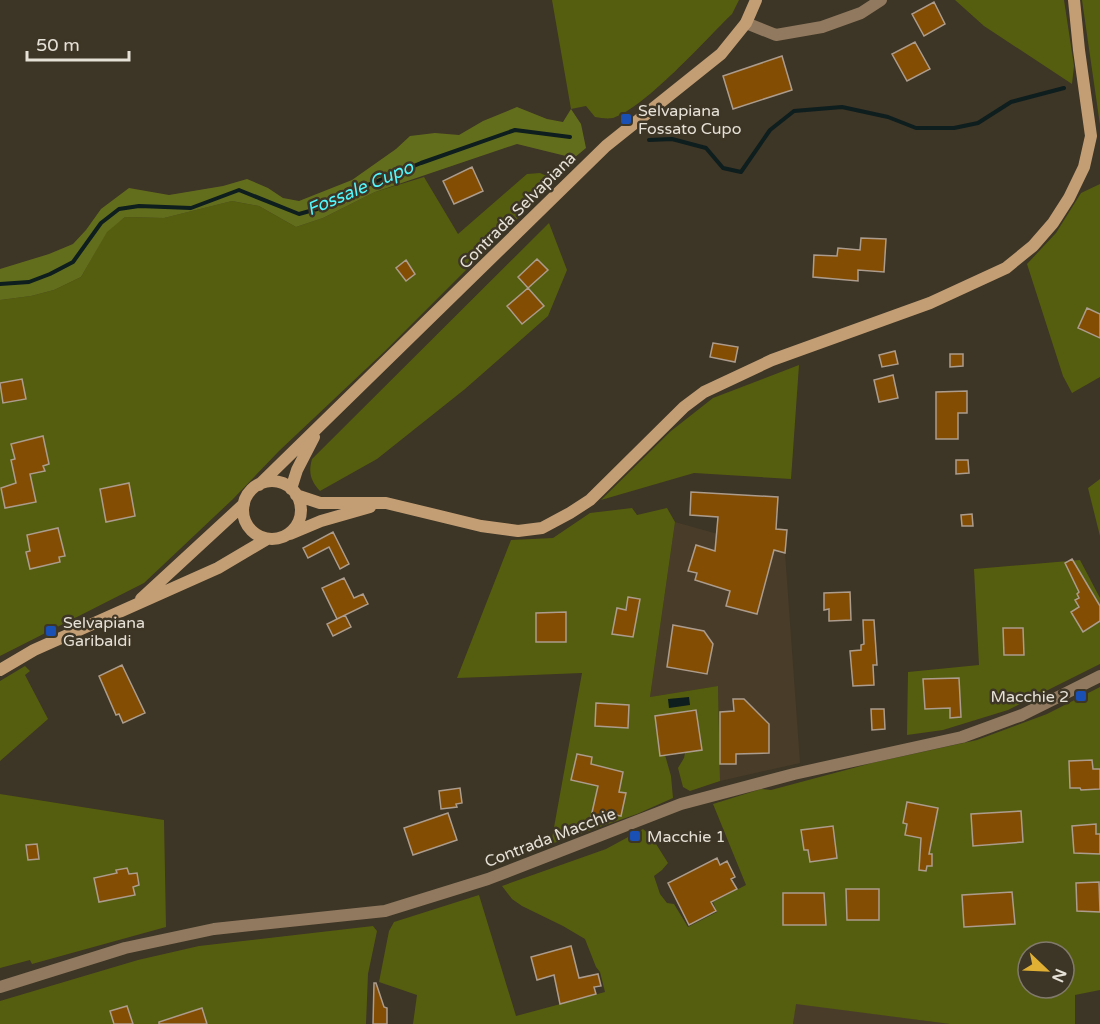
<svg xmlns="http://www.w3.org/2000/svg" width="1100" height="1024" viewBox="0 0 1100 1024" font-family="'Varela Round',sans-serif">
<rect width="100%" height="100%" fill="#3d3525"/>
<path fill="#493d29" d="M675 522 785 553 800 763 720 781 718 686 650 697Z
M795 1003 950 1024H793Z"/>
<path fill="#555e0e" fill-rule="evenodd" d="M552 0H739L732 14C705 40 646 107 613 118 607 119 601 118 595 117L586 106 571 109Z
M955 0H1064L1074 66 1072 84 984 26Z
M1082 0H1100V125Z
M540 173 556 180 385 351 279 451 233 499 144 583 0 656V300L31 296 54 290 81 277 107 231 125 217 164 218 232 201 259 206 296 227 323 218 375 192 424 177 458 234 527 174Z
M1100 184V377L1072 393 1063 376 1027 264 1056 233 1081 193Z
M549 223 567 270 548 316 465 389 377 459 320 491C311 481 308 473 312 459Z
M799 365 791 479 694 473 601 500 671 431 713 398Z
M1100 479V536L1088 488Z
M632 508 637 515 667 508 675 522 650 697 718 686 720 781 690 791 683 787 678 768 684 758 685 753 665 755 671 776 673 798 637 814 551 844 582 673 457 678 511 540 553 538 590 513Z
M1080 560 1100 598V664L1008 710 943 730 907 735 908 672 979 665 974 569Z
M25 666 30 671 25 675 48 719 0 761V681Z
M1100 687V990L1075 995V1024H950L796 1004 793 1024H413L417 995 379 982 389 931 394 922 479 895 516 1016 605 992 600 972 596 967 585 939 563 926 522 906 512 899 502 886 606 849 643 829 651 836 668 863 662 870 654 876 660 894 667 903 674 904 688 927 717 912 713 902 746 885 713 804 761 789 771 790 872 763 977 740 1047 714ZM1028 952H1064V988H1028Z
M0 794 164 820 166 927 32 964 30 960 0 968Z
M373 926 377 931 368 974 366 1024H0V1001L138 960 199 946Z"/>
<path fill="#636e1c" d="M517 107 547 119 563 122 571 109 581 124 586 148 574 158 517 144 375 192 323 218 296 227 259 206 232 201 164 218 125 217 107 232 81 277 54 290 31 296 0 300V269L49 254 73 244 86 230 101 209 129 188 169 195 223 186 247 179 268 188 283 198 299 201 352 180 396 149 410 136 435 133 459 135 483 121Z"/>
<path fill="#0e1d1e" d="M689 697 690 705 669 708 668 699Z"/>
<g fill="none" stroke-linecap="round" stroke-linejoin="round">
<path stroke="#0e1d1e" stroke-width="4" d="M649 140 672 139 706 148 723 168 741 172 770 130 794 111 842 107 888 117 916 128H954L978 123 1011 102 1064 88
M0 284 29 282 50 274 73 262 101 223 119 209 139 206 191 208 239 190 299 214 317 209 341 196 421 163 515 130 570 137"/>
</g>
<path fill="#834d04" stroke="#ac9c8d" stroke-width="1.5" d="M934 2 945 24 924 36 912 14Z
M915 42 930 69 907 81 892 54Z
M782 56 792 90 733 109 723 76Z
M472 167 483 191 454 204 443 181Z
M861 238 886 239 884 272 858 270V281L813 277 814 255 837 256 838 248 860 250Z
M537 259 548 270 528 288 518 277Z
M406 260 415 274 406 281 396 268Z
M528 288 544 306 522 324 507 306Z
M1087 308 1100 314V338L1078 328Z
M713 343 738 347 735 362 710 357Z
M895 351 898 364 882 367 879 355Z
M950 354H963V366L950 367Z
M893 375 898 398 879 402 874 380Z
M22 379 26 399 3 403 0 383Z
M967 391V413H958V439H936V392Z
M43 436 49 464 43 466 45 471 30 474 36 502 5 508 1 488 16 483 11 460 15 459 11 444Z
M956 460H968L969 473 956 474Z
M129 483 135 516 106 522 100 489Z
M691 492 778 497 776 529 787 530 785 553 774 550 757 614 726 606 730 591 695 580 697 573 688 571 696 545 715 551 718 517 690 515Z
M972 514 973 526H962L961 515Z
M58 528 65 556 59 557 60 562 30 569 26 552 30 551 27 535Z
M333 532 349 564 340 569 329 547 308 558 303 548Z
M1072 559 1100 606V621L1083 632 1071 612 1079 607 1075 600 1079 598 1077 594 1079 592 1065 563Z
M344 578 354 598 363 594 368 604 337 619 322 588Z
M850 592 851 620 829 621V609L824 610V593Z
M628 597 640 599 633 637 612 634 617 608 626 610Z
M566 612V642H536V613Z
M345 615 351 627 333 636 327 624Z
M863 620H874L877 665H873L874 685 853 686 850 651 861 650V645L864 644Z
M673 625 704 631 713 644 707 674 667 667Z
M1003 628H1023L1024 655H1004Z
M122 665 145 713 123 723 119 714 116 715 99 676Z
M959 678 961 717 950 718V708L925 709 923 679Z
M733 699H744L769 724V753L736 754V764H720V712L734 711Z
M596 703 629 705 628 728 595 726Z
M871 709H884L885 729 872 730Z
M696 710 702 750 660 756 655 716Z
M577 754 592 757 591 764 623 772 619 792 626 793 621 816 606 813 604 819 591 817 598 786 571 780Z
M1092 760 1093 769H1100V789L1081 790 1080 788H1070L1069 761Z
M460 788 462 803 456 804 457 807 441 809 439 791Z
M907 802 938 808 929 854H932V866H927L926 871 919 870 921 838 905 835 907 824 903 823Z
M1021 811 1023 842 973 846 971 814Z
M448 813 457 840 413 855 404 828Z
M1096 824V834H1100V854L1074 853 1072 826Z
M833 826 837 858 810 862 808 850H804L801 830Z
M37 844 39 859 28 860 26 845Z
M717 858 720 865 727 861 735 877 731 879 737 889 711 902 716 911 689 925 668 883Z
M127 868 129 874 137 873 139 885 133 887 135 895 99 902 94 878 117 873 116 870Z
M1099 882 1100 912 1077 911 1076 883Z
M846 889H879V920H847Z
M1012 892 1015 924 964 927 962 895Z
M783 893H824L826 925H783Z
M571 946 579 978 598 974 601 986 594 987 596 994 560 1004 554 975 537 980 531 957Z
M374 983H376L384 1007 387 1008V1024H373Z
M127 1006 133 1024H114L110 1011Z
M202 1008 207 1024H159V1022Z"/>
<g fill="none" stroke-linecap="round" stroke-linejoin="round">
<path stroke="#90795f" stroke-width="12" d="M746 23 776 35 822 27 861 13 881 0
M0 987 125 948 214 929 385 911 488 879 681 804 794 774 962 737 1022 715 1100 676"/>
<path stroke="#c39e75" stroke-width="12" d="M243 510a29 29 0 1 1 58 0a29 29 0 1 1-58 0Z
M259 485 606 146 721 54 746 23 756 0
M291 489 297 470 314 437
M296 495 320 503H386L481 526 518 531 542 528 570 513 590 500 684 407 704 392 772 360 930 303 1006 268 1033 246 1053 223 1069 198 1084 167 1091 136 1079 50 1074 0
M290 534 321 521 370 507
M141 599 244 504
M0 670 34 650 218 568 267 539"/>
</g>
<g fill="#1a4fb4" stroke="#3d3525" stroke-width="2">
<rect x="620" y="113" width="12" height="12" rx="3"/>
<rect x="45" y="625" width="12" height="12" rx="3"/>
<rect x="1075" y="690" width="12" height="12" rx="3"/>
<rect x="629" y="830" width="12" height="12" rx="3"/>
</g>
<g text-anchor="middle" stroke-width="5" stroke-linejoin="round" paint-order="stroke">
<g font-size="16" fill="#e6e1d7" stroke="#3d3525" text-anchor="start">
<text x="638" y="116">Selvapiana<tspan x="638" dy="18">Fossato Cupo</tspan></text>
<text x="63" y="628">Selvapiana<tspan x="63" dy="18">Garibaldi</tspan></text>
<text x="1069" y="702" text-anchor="end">Macchie 2</text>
<text x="647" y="842">Macchie 1</text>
</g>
<g font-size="16" fill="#e6e1d7" stroke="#3d3525">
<text transform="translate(517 210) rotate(-45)" y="6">Contrada Selvapiana</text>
<text transform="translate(550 837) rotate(-21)" y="6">Contrada Macchie</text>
</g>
<g font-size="18" font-style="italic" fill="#50f7fd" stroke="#3d3525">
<text transform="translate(360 188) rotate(-23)" y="6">Fossale Cupo</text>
</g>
</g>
<g transform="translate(1046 970) rotate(113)"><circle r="28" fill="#3d3525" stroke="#817a6c" stroke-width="1.5"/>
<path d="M0-4.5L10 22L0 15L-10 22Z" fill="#dfb034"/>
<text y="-9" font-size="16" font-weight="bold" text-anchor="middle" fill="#e6e1d7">N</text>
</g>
<path d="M27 51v9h102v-9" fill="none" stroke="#e6e1d7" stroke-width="3"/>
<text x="36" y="51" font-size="18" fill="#e6e1d7" stroke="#3d3525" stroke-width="4.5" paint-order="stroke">50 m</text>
</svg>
